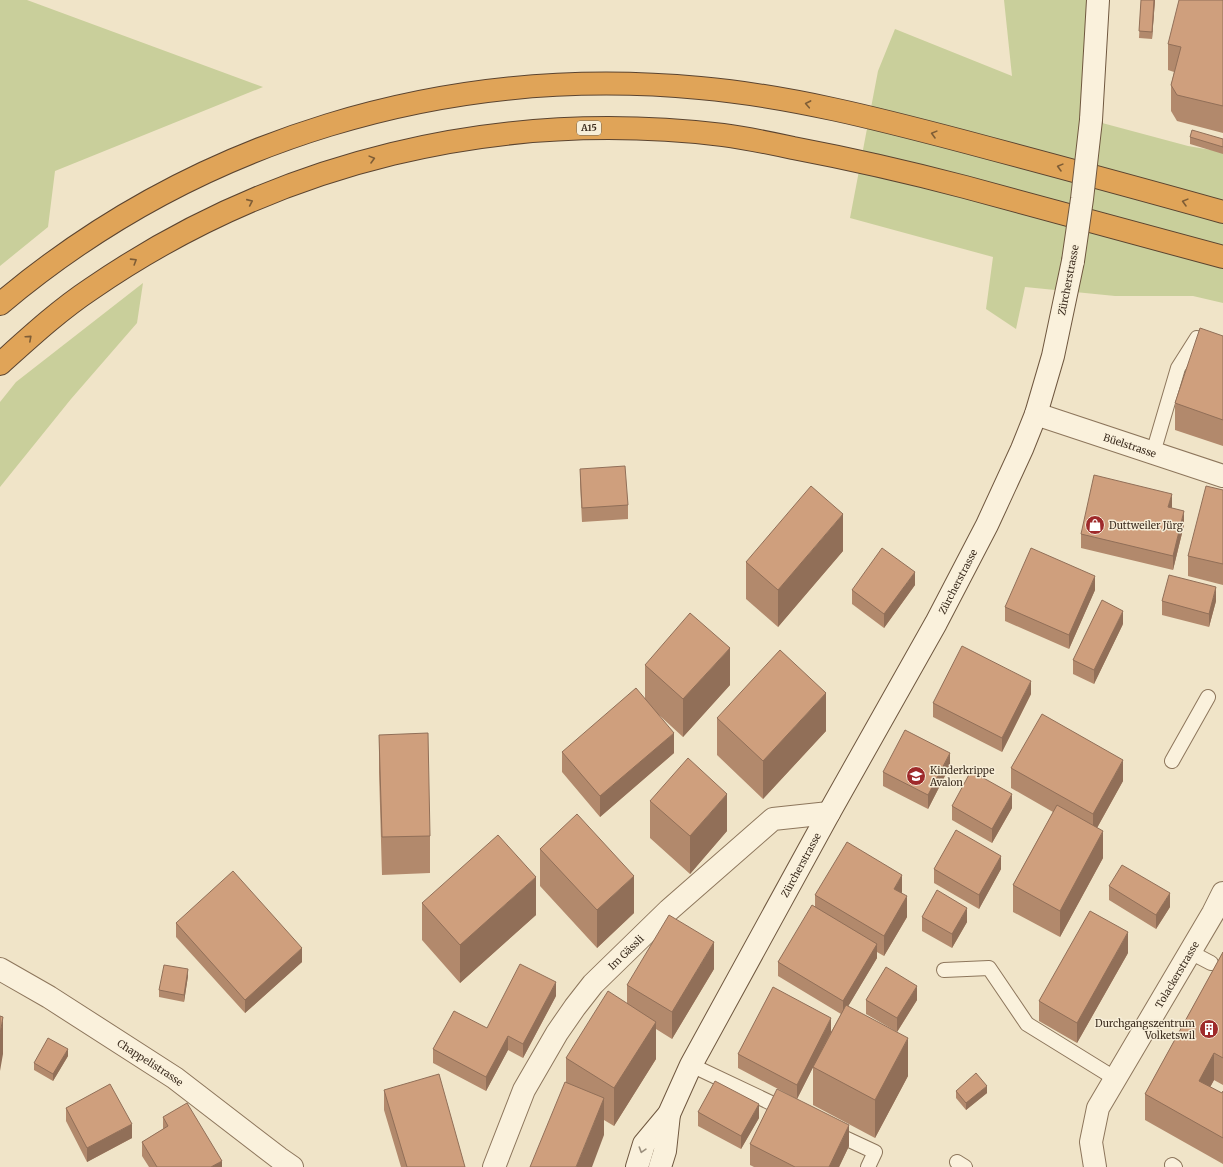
<svg xmlns="http://www.w3.org/2000/svg" width="1223" height="1167" viewBox="0 0 1223 1167" font-family="Merriweather,serif">
<rect width="100%" height="100%" fill="#f0e4c8"/>
<path fill="#c9cf9b" d="M0 0H27L263 87 55 171 48 227 0 266Z
M1004 0H1098L1091 120 1188 146 1223 152V303L1193 296H1115L1025 287 1016 329 986 309 993 257 850 218 878 71 895 29 1012 76Z
M143 283 137 323 71 399 0 487V402L16 382Z"/>
<g fill="none" stroke-linecap="round" stroke-linejoin="round">
<g stroke="#8d765c" stroke-width="16">
<path id="service" d="M1153 453 1178 368 1197 338 1223 345
M1172 761 1208 697
M1190 952 1211 963
M944 970 989 968 1027 1024 1116 1079
M691 1065 788 1111
M832 1132 875 1152 868 1167
M957 1162 965 1167
M1172 1165 1175 1167"/>
</g>
<g stroke="#8d765c" stroke-width="24">
<g id="minor">
<path id="s1" d="M1036 414 1223 476"/>
<path id="s2" d="M0 969 49 997 175 1078 279 1158 292 1167"/>
<path id="s3" d="M494 1167 524 1090 557 1033 575 1007 593 984 669 910 773 819 829 813"/>
<path id="s4" d="M1095 1167 1091 1142 1098 1108 1213 913 1223 893"/>
</g>
</g>
<g stroke="#6f573f" stroke-width="24">
<g id="secondary">
<path d="M1091 120 1098 0"/>
<path id="s5" d="M637 1167 644 1144 669 1114 691 1065 829 813 936 623 987 525 1022 449 1036 414 1053 356 1073 261"/>
<path d="M660 1167 665 1151 669 1114"/>
</g>
</g>
<g stroke="#5b4430" stroke-width="24">
<path id="motorway" d="M0 304C196 139 446 64 700 88 790 96 879 119 966 142 1052 165 1138 188 1223 212
M0 364C29 338 58 311 91 289 277 161 498 108 723 135 746 138 770 143 793 148 851 159 908 172 965 187 1051 210 1137 233 1223 257"/>
</g>
<use href="#service" stroke="#faf1dc" stroke-width="14"/>
<use href="#minor" stroke="#faf1dc" stroke-width="22"/>
<use href="#secondary" stroke="#faf1dc" stroke-width="22"/>
<use href="#motorway" stroke="#e0a458" stroke-width="22"/>
<g stroke="#6f573f" stroke-width="24" stroke-linecap="butt">
<path id="secondary-bridge" d="M1073 261 1082 199 1091 120"/>
</g>
<use href="#secondary-bridge" stroke="#faf1dc" stroke-width="22"/>
</g>
<path fill="#b2896c" d="M1141 0H1155L1152 39 1139 38Z
M1223 0V133L1177 121 1171 111V85L1174 72 1168 70V44Z
M1190 137 1223 139V154L1190 144Z
M1223 336V446L1175 430V403Z
M580 469 628 505V519L582 522 580 483Z
M1223 490V585L1188 576V556Z
M1172 508 1184 525 1173 570 1081 548V534Z
M843 551 778 627 746 599V562Z
M915 585 884 628 852 604V590Z
M1095 590 1069 649 1005 621V607Z
M1162 601H1216L1209 627 1162 615Z
M1123 624 1094 684 1073 674V660Z
M645 665 730 685 683 737 659 715 674 753 600 817 562 772V752L645 698Z
M1031 694 1002 752 933 717V703Z
M717 718 826 731 763 799 717 755Z
M379 735 430 836V873L382 875 379 772Z
M950 766 928 809 883 786V772Z
M1011 768 1123 781 1097 828 1103 858 1060 937 1013 912V885L1053 812 1011 788Z
M650 801 727 831 690 874 650 838Z
M952 806 1012 808 992 843 952 820Z
M540 849 634 913 597 948 540 886Z
M934 869H1001L979 909 934 883Z
M1109 886 1170 907 1156 929 1109 900Z
M902 893 907 917 884 956 877 952V958L848 1006 908 1076 875 1138 813 1105V1067L797 1099 738 1068V1054L831 1032 841 1014 778 976V962L815 907V895Z
M422 903 536 915 460 983 422 940Z
M922 917 967 922 952 948 922 931Z
M176 923 302 962 245 1013 176 937Z
M1223 952V1085L1214 1080 1210 1087 1222 1093 1223 1091V1164L1145 1120V1094Z
M1128 953 1077 1043 1039 1021V1001Z
M714 969 672 1039 656 1029V1059L614 1126 604 1120V1135L566 1082V1058L627 1004V985Z
M188 976 184 1002 159 997V990Z
M556 996 523 1058 508 1050 486 1091 433 1063V1049L487 1028Z
M866 1000H917L897 1032 866 1014Z
M68 1056 53 1081 34 1070V1063Z
M384 1090 465 1167H401L384 1110Z
M956 1091 987 1093 966 1110 956 1098Z
M66 1108 132 1138 87 1162 66 1121Z
M698 1112 759 1118 741 1149 698 1126Z
M163 1117 222 1167H149L142 1156V1142L163 1129Z
M750 1144 849 1146 839 1167H754L750 1165Z"/>
<path fill="#916f58" d="M1154 0H1155L1152 39V32Z
M1172 494V507L1168 521V507Z
M1184 511V525L1173 570V556Z
M843 514V551L778 627V590Z
M915 572V585L884 628V614Z
M1095 576V590L1069 649V635Z
M1216 587V601L1209 627V614Z
M1123 611V624L1094 684V670Z
M730 648V685L683 737V699Z
M1031 681V694L1002 752V738Z
M826 693V731L763 799V761Z
M674 733V753L600 817V796Z
M950 753V766L928 809V795Z
M1123 760V781L1093 835V814Z
M727 794V831L690 874V836Z
M1012 794V808L992 843V829Z
M1103 831V858L1060 937V911Z
M1001 856V869L979 909V895Z
M902 875V895L894 889Z
M634 876V913L597 948V910Z
M536 877V915L460 983V945Z
M1170 893V907L1156 929V915Z
M907 896V917L884 956V936Z
M967 908V922L952 948V934Z
M1128 932V953L1077 1043V1023Z
M714 942V969L672 1039V1012Z
M877 944V958L843 1015V1001Z
M302 948V962L245 1013V1000Z
M188 969V976L184 1002V995Z
M556 982V996L523 1058V1044Z
M917 986V1000L897 1032V1018Z
M3 1017V1054L0 1071V1034Z
M831 1018V1032L797 1099V1085Z
M656 1022V1059L614 1126V1088Z
M508 1036V1050L486 1091V1077Z
M908 1038V1076L875 1138V1100Z
M68 1049V1056L53 1081V1074Z
M1214 1053V1080L1199 1108V1081Z
M987 1086V1093L966 1110V1103Z
M604 1098V1135L592 1167H576Z
M759 1104V1118L741 1149V1136Z
M132 1124V1138L87 1162V1148Z
M849 1125V1146L839 1167H829Z
M222 1161V1167H211Z"/>
<path fill="#cf9f7d" stroke="#916f58" d="M1141 0H1154L1152 32 1139 31Z
M1179 0H1223V106L1177 95 1171 85 1181 47 1168 44Z
M1192 130 1223 139V147L1190 137Z
M1200 328 1223 336V420L1175 403Z
M625 466 628 505 582 508 580 469Z
M1094 475 1172 494 1168 507 1184 511 1173 556 1081 534Z
M811 486 843 514 778 590 746 562Z
M1206 486 1223 490V564L1188 556Z
M882 548 915 572 884 614 852 590Z
M1031 548 1095 576 1069 635 1005 607Z
M1169 575 1216 587 1209 614 1162 601Z
M1102 600 1123 611 1094 670 1073 660Z
M690 613 730 648 683 699 645 665Z
M962 646 1031 681 1002 738 933 703Z
M780 650 826 693 763 761 717 718Z
M636 688 674 733 600 796 562 752Z
M1042 714 1123 760 1093 814 1011 768Z
M905 730 950 753 928 795 883 772Z
M428 733 430 836 382 837 379 735Z
M688 758 727 794 690 836 650 801Z
M971 771 1012 794 992 829 952 806Z
M1057 805 1103 831 1060 911 1013 885Z
M577 814 634 876 597 910 540 849Z
M956 830 1001 856 979 895 934 869Z
M498 835 536 877 460 945 422 903Z
M847 842 902 875 894 889 907 896 884 936 815 895Z
M1122 865 1170 893 1156 915 1109 886Z
M233 871 302 948 245 1000 176 923Z
M937 890 967 908 952 934 922 917Z
M812 905 877 944 843 1001 778 962Z
M1090 911 1128 932 1077 1023 1039 1001Z
M669 915 714 942 672 1012 627 985Z
M1223 952V1058L1214 1053 1199 1081 1222 1093 1223 1091V1138L1145 1094Z
M520 964 556 982 523 1044 508 1036 486 1077 433 1049 454 1011 487 1028Z
M164 965 188 969 184 995 159 990Z
M886 967 917 986 897 1018 866 1000Z
M773 987 831 1018 797 1085 738 1054Z
M608 991 656 1022 614 1088 566 1058Z
M846 1005 908 1038 875 1100 813 1067Z
M0 1016 3 1017 0 1034Z
M48 1038 68 1049 53 1074 34 1063Z
M976 1073 987 1086 966 1103 956 1091Z
M439 1074 465 1167H407L384 1090Z
M715 1081 759 1104 741 1136 698 1112Z
M565 1082 604 1098 576 1167H530Z
M110 1084 132 1124 87 1148 66 1108Z
M777 1089 849 1125 829 1167H795L750 1144Z
M187 1103 222 1161 211 1167H157L142 1142 168 1126 163 1117Z"/>
<defs><path id="oneway-chevron" d="M-2-3.5L2.5 0L-2 3.5" fill="none" stroke-width="1.6" stroke-linecap="round" stroke-linejoin="round"/></defs>
<g stroke="#7e5d36">
<use href="#oneway-chevron" transform="translate(808 104) rotate(-169)"/>
<use href="#oneway-chevron" transform="translate(934 134) rotate(-165)"/>
<use href="#oneway-chevron" transform="translate(372 159) rotate(-15)"/>
<use href="#oneway-chevron" transform="translate(1060 167) rotate(-165)"/>
<use href="#oneway-chevron" transform="translate(250 202) rotate(-24)"/>
<use href="#oneway-chevron" transform="translate(1185 202) rotate(-165)"/>
<use href="#oneway-chevron" transform="translate(134 261) rotate(-32)"/>
<use href="#oneway-chevron" transform="translate(29 338) rotate(-42)"/>
</g>
<use stroke="#9c907e" href="#oneway-chevron" transform="translate(642 1150) rotate(107)"/>
<defs>
<g id="shop-disc" transform="scale(1)"><circle r="9.5" fill="#9e2a2b" stroke="#f7eed8"/><path d="M-5-2.5h2.3a2.7 3.5 0 0 1 5.4 0H5L5.5 6h-11ZM-1.5-2.5h3a1.5 2.3 0 0 0-3 0Z" fill="#fff"/></g>
<g id="school-disc" transform="scale(1)"><circle r="9.5" fill="#9e2a2b" stroke="#f7eed8"/><path d="M0-5L7-2L0 1L-7-2ZM-4 1L0 2.5L4 1V4Q0 6-4 4Z" fill="#fff"/></g>
<g id="building-disc" transform="scale(1)"><circle r="9.5" fill="#9e2a2b" stroke="#f7eed8"/><path d="M-4-6H4V6H1V3H-1V6H-4ZM-2.5-4.3h1.7v1.8h-1.7ZM.8-4.3h1.7v1.8H.8ZM-2.5-1h1.7V.8h-1.7ZM.8-1h1.7V.8H.8Z" fill="#fff"/></g>
</defs>
<g fill-rule="evenodd">
<use href="#shop-disc" x="1095" y="525"/>
<use href="#school-disc" x="916" y="776"/>
<use href="#building-disc" x="1209" y="1029"/>
</g>
<g text-anchor="middle" stroke-width="3" stroke-linejoin="round" paint-order="stroke">
<rect fill="#f7eed8" stroke="#756857" stroke-width="1" x="577" y="121" width="24" height="14" rx="3"/>
<g font-size="9" font-weight="bold" fill="#3d2e20">
<text x="589" y="131">A15</text>
</g>
<g font-size="10" fill="#3d2e20" stroke="#f7eed8">
<text transform="translate(1068 280) rotate(-79)" y="4">Zürcherstrasse</text>
<text dy="4" stroke="none"><textPath href="#s1" startOffset="99">Büelstrasse</textPath></text>
<text dy="4" stroke="none"><textPath href="#s5" startOffset="669">Zürcherstrasse</textPath></text>
<text dy="4" stroke="none"><textPath href="#s5" startOffset="345">Zürcherstrasse</textPath></text>
<text dy="4" stroke="none"><textPath href="#s3" startOffset="255">Im Gässli</textPath></text>
<text dy="4" stroke="none"><textPath href="#s4" startOffset="215">Tolackerstrasse</textPath></text>
<text dy="4" stroke="none"><textPath href="#s2" startOffset="177">Chappelistrasse</textPath></text>
</g>
<g font-size="10" fill="#3d2e20" stroke="#f7eed8" text-anchor="start">
<text x="1109" y="529">Duttweiler Jürg</text>
<text x="930" y="774">Kinderkrippe<tspan x="930" dy="12">Avalon</tspan></text>
<text x="1195" y="1027" text-anchor="end">Durchgangszentrum<tspan x="1195" dy="12">Volketswil</tspan></text>
</g>
</g>
</svg>
